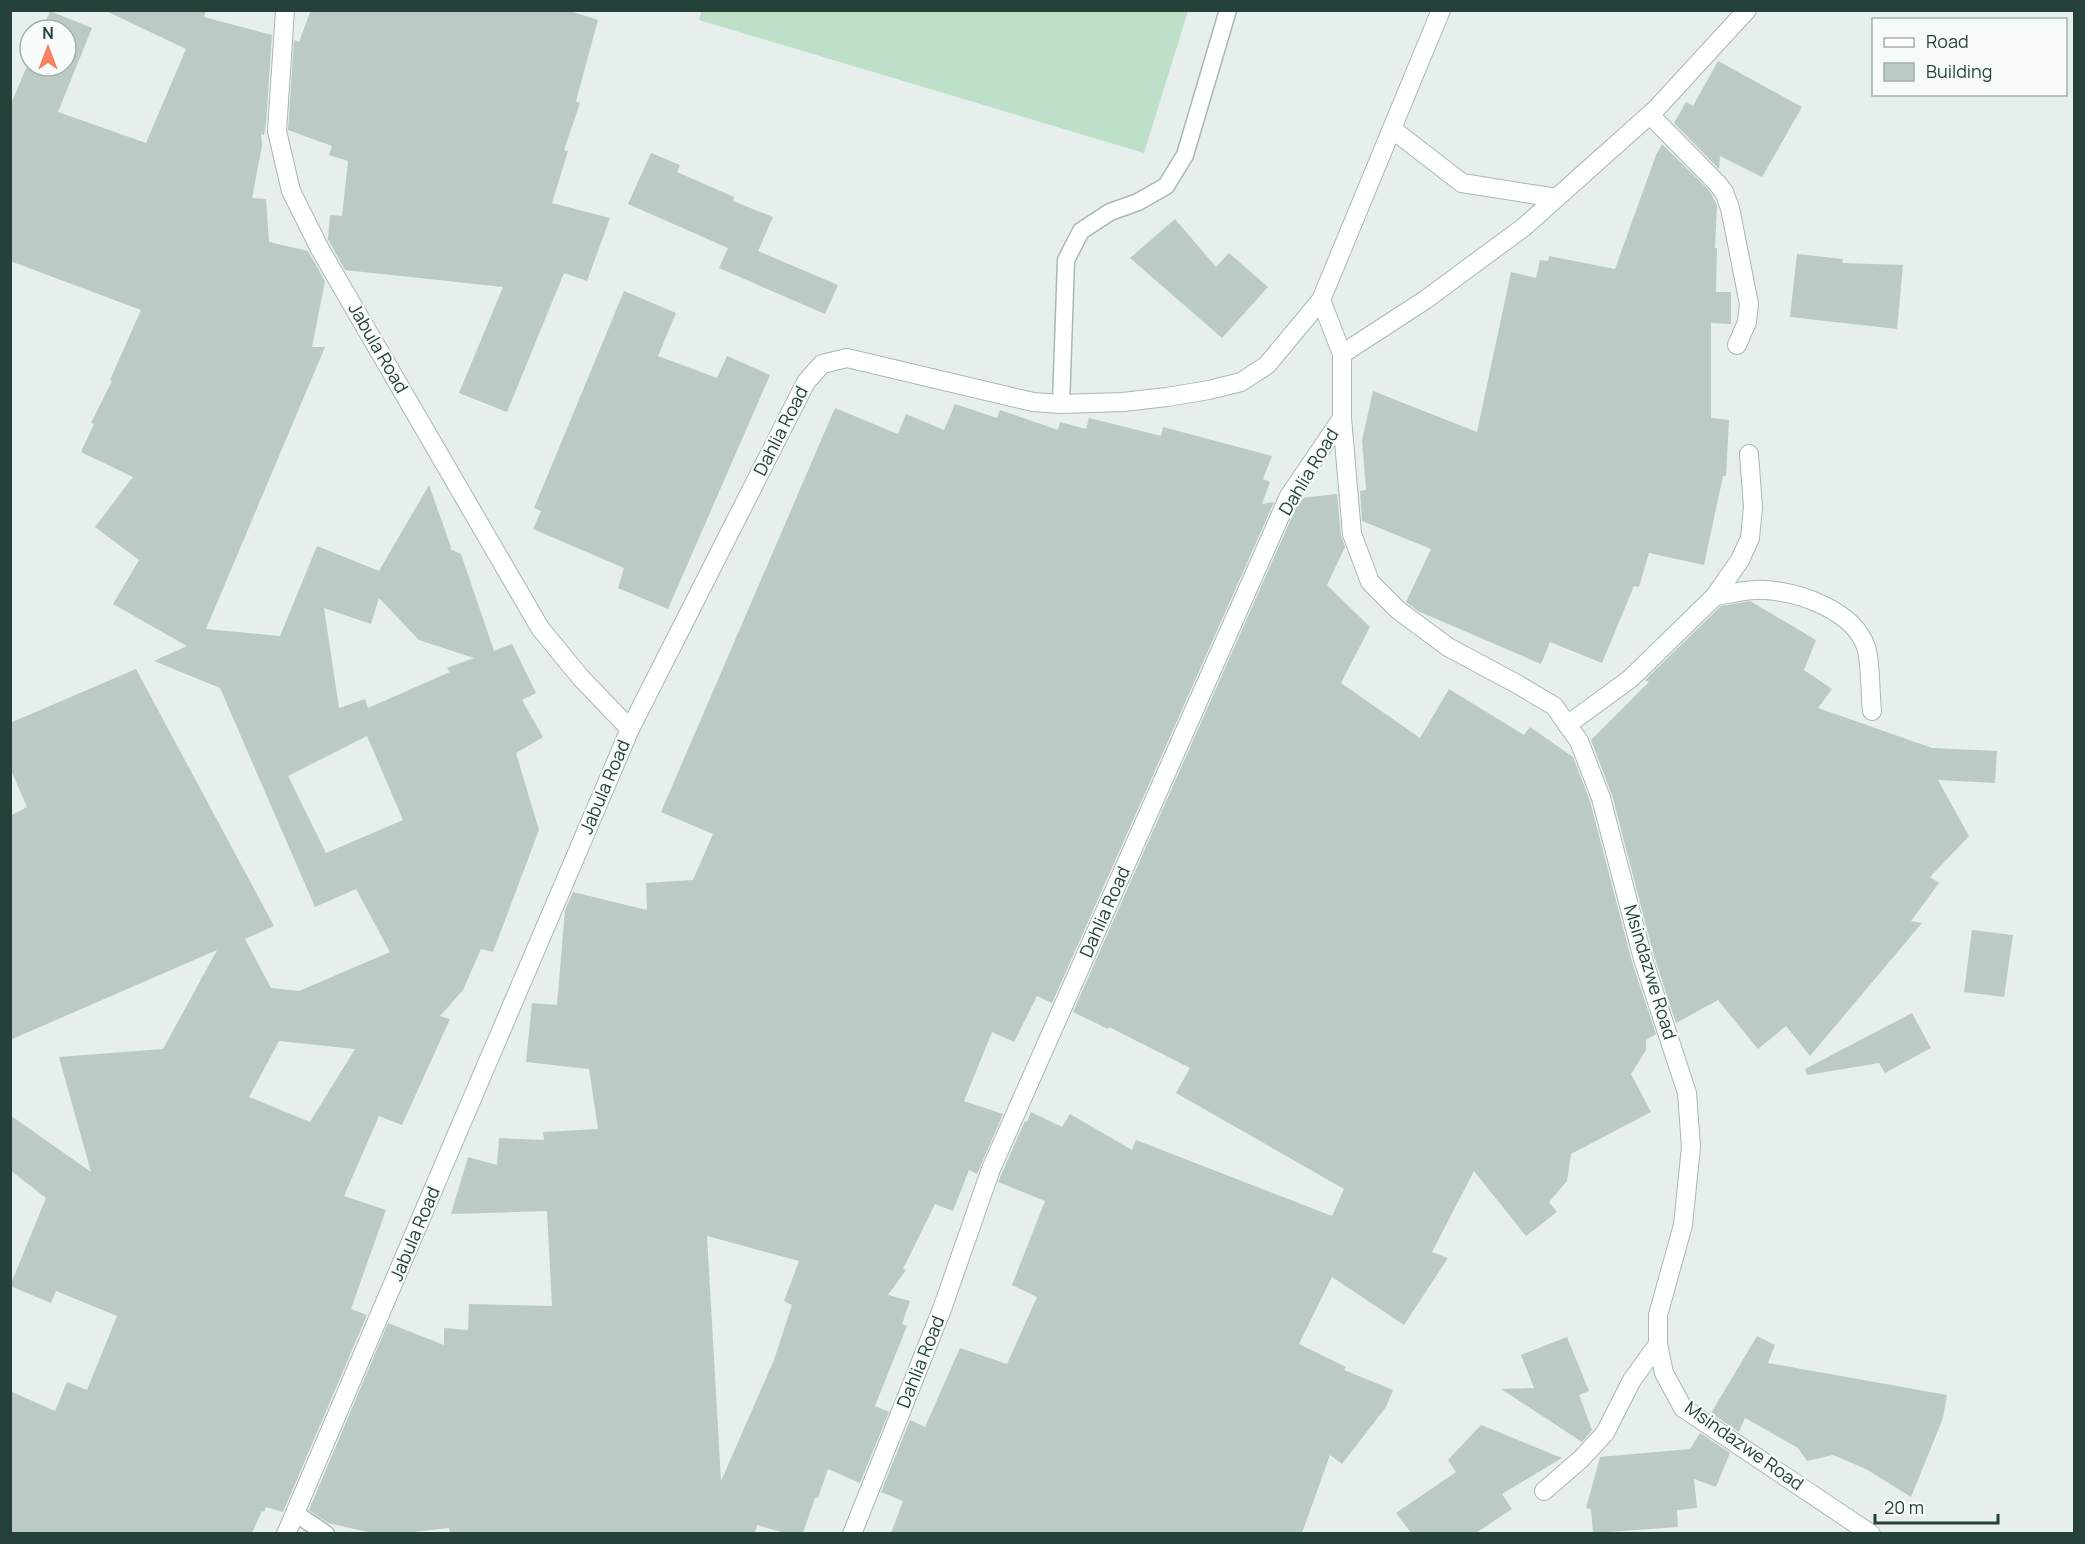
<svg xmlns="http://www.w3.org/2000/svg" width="2085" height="1544" viewBox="0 0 2085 1544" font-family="Manrope,sans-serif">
<rect width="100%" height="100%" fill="#e6efeb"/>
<path fill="#bfe0c8" d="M702 10H1188V11L1144 153 699 20Z"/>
<path fill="#bbcac4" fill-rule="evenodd" d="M104 10H206L204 17 272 35 266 124 264 135 261 134 262 146 252 198 266 199 269 242 308 251 325 281 312 347H325L206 629 280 636 317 546 379 571 429 485 451 547 450 549 461 554 494 651 512 644 536 693 522 700 543 737 516 753 539 830 493 952 481 949 463 990 440 1016 450 1019 402 1125 379 1116 344 1196 386 1210 351 1309 367 1315 283 1512 266 1507 264 1512 262 1511 252 1533H10V1391L55 1411 67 1382 87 1390 117 1316 56 1291 51 1303 10 1286 46 1198 10 1170V1115L91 1172 59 1057 163 1049 217 950 10 1040V816L27 807 10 768V723L136 669 274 926 245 939 271 988 299 991 390 952 356 889 315 907 220 688 154 661 187 646 113 604 139 560 95 527 133 477 81 452 94 424 91 423 112 381 110 380 141 310 10 261V106L30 59V66H66V30H42L50 11 92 28 58 112 146 143 186 49ZM379 598 419 640 474 658 447 668 450 672 368 708 365 699 339 708 324 608 371 624ZM367 736 403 820 326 853 288 776ZM279 1041 355 1049 310 1122 249 1097Z
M311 10H567L598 20 576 101 580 103 564 150 568 151 552 203 610 218 587 281 564 273 507 412 459 393 503 287 345 270 328 239 330 215 342 216 348 161 329 155 332 146 288 130 294 40 299 42Z
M1718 61 1802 107 1762 177 1720 156 1719 169 1674 123 1686 102 1693 106Z
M1662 144 1709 190 1717 205 1715 248H1717L1716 292H1731V324L1711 323V418L1729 420 1726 476H1723L1704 565 1649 553 1639 587 1634 586 1602 663 1550 642 1541 664 1418 611 1406 602 1431 549 1362 521 1360 491 1366 490 1362 440 1373 391 1477 432 1511 272 1536 278 1540 260 1548 261 1549 256 1615 269 1656 155Z
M651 153 680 165 677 172 734 197 733 201 773 217 758 251 838 285 825 314 719 268 728 248 628 204Z
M1175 219 1216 267 1229 253 1268 287 1222 338 1130 258Z
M1797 254 1843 259 1842 263 1903 265 1897 329 1790 317Z
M624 291 676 313 658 356 717 378 727 356 770 375 668 609 618 588 624 568 533 529 541 511 534 508Z
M955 404 997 418 1000 410 1058 430 1060 422 1086 429 1089 418 1161 436 1163 427 1272 456 1263 479 1270 482 1262 504 1274 502 1052 1003 1037 996 1014 1042 992 1032 964 1101 1003 1114 977 1174 969 1170 953 1211 935 1204 903 1269 906 1270 888 1295 910 1301 902 1324 907 1326 875 1406 889 1412 860 1483 828 1469 818 1498H815L803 1533H785L757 1525 755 1533H450L449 1528 404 1533H372L328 1523 309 1510 388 1323 444 1345V1328L468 1330 469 1304 552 1306 547 1211 451 1214 468 1157 497 1165 499 1138 544 1140 543 1132 598 1129 589 1069 526 1062 532 1003 557 1005 565 910 573 892 647 910 646 883 693 880 713 834 661 812 835 408 898 434 906 414 944 430ZM707 1236 799 1261 784 1301 792 1305 774 1360 721 1481Z
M1337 494 1341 535 1345 547 1327 585 1370 627 1341 683 1420 738 1449 689 1524 735 1530 727 1573 757 1590 801 1632 962 1656 1034 1646 1040V1050L1631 1074 1651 1112 1571 1154 1567 1181 1549 1202 1557 1212 1526 1236 1474 1171 1432 1252 1448 1258 1404 1325 1332 1277 1299 1344 1346 1367 1344 1370 1393 1390 1386 1407 1342 1464 1330 1455 1302 1533H891L903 1501 881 1492 910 1420 925 1427 960 1348 1007 1364 1037 1297 1012 1285 1045 1201 998 1182 1025 1121 1027 1122 1031 1112 1062 1127 1070 1114 1132 1150 1136 1140 1332 1216 1344 1189 1176 1093 1190 1068 1109 1027 1108 1029 1073 1012 1299 501 1301 498Z
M1750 601 1816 640 1804 670 1832 689 1818 708 1932 748 1997 751 1995 783 1938 780 1969 836 1930 877 1939 883 1911 921 1922 923 1810 1056 1786 1026 1758 1049 1718 1000 1676 1023 1654 956 1612 795 1591 740 1649 682 1645 680 1721 606Z
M1972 930 2013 935 2004 997 1964 992Z
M1912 1013 1931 1048 1885 1073 1879 1063 1807 1075 1805 1069Z
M1757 1336 1775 1345 1768 1363 1947 1395 1943 1418 1911 1497 1866 1469 1833 1455 1807 1461 1798 1448 1745 1418 1739 1432 1711 1413Z
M1567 1337 1589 1391 1579 1395 1592 1430 1582 1442 1501 1389 1534 1388 1521 1355Z
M1481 1425 1562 1458 1502 1494 1512 1509 1476 1533H1411L1396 1513 1456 1472 1448 1460Z
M1700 1433 1730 1453 1716 1487 1694 1479 1697 1508 1677 1510 1678 1527 1593 1533 1591 1509 1586 1508 1600 1457 1690 1449Z"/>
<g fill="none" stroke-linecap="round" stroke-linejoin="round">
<g stroke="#a8b8b2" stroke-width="19">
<path id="service" d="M1061 404 1066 260 1081 231 1110 212 1138 202 1166 186 1185 155 1228 10
M295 1513 326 1534"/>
</g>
<g stroke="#a8b8b2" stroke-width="20">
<path id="minor" d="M285 10 277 131 291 191 321 251 540 628 581 678 630 729 286 1534
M1650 115 1717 183 1724 192 1730 208 1749 304 1747 322 1737 345
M1392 129 1462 183 1557 198
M1342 354 1425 300 1524 227 1656 109 1747 10
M1342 418 1352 534 1370 582 1398 610 1448 647 1517 684 1554 706 1579 741 1601 798 1643 959 1687 1093 1691 1147 1683 1225 1658 1315V1344L1664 1373 1683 1408 1871 1534
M1715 596C1731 594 1750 588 1766 590 1801 593 1853 610 1866 647 1871 662 1870 694 1872 711
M1567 725 1630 679 1715 596 1740 560 1750 538 1753 507 1749 454
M630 729 806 382 822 364 847 358 1033 402 1061 404 1123 402 1167 397 1209 390 1241 382 1267 365 1321 300 1441 10
M1544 1491 1581 1459 1605 1433 1632 1380 1658 1344
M852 1534 942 1309 991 1169 1289 496 1342 418V354L1321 300"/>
</g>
<use href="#service" stroke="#fff" stroke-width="16"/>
<use href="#minor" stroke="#fff" stroke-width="18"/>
</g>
<g text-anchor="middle" stroke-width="4.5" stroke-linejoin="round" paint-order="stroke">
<g font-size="18" fill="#24423a" stroke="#f7fbf9">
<text transform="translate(378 348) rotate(60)" y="6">Jabula Road</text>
<text transform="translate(781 431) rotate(-63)" y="6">Dahlia Road</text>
<text transform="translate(1309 472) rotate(-59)" y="6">Dahlia Road</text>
<text transform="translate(605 787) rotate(-67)" y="6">Jabula Road</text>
<text transform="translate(1105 912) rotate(-66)" y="6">Dahlia Road</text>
<text transform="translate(1650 972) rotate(73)" y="6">Msindazwe Road</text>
<text transform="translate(415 1234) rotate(-67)" y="6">Jabula Road</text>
<text transform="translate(921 1362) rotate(-68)" y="6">Dahlia Road</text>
<text transform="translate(1744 1446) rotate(35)" y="6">Msindazwe Road</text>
</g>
</g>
<rect width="2085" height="1544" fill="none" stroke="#24423a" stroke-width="24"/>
<rect x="1872" y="18" width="195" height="78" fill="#f7fbf9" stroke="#a3b1ad" stroke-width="1.5"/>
<rect x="1884" y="38" width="30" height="9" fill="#ffffff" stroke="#a3b1ad" stroke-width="1.5"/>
<text x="1926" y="48" font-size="18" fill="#24423a">Road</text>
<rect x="1884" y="63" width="30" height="18" fill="#bbcac4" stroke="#a3b1ad" stroke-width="1.5"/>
<text x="1926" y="78" font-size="18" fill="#24423a">Building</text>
<g transform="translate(48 48)"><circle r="28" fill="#f7fbf9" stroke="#a3b1ad" stroke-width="1.5"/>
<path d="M0-4.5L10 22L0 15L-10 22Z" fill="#f4845f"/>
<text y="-9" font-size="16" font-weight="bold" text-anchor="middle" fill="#24423a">N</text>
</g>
<path d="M1875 1514v9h123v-9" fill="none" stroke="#24423a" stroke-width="3"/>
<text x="1884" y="1514" font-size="18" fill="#24423a" stroke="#f7fbf9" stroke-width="4.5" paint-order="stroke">20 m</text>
</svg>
